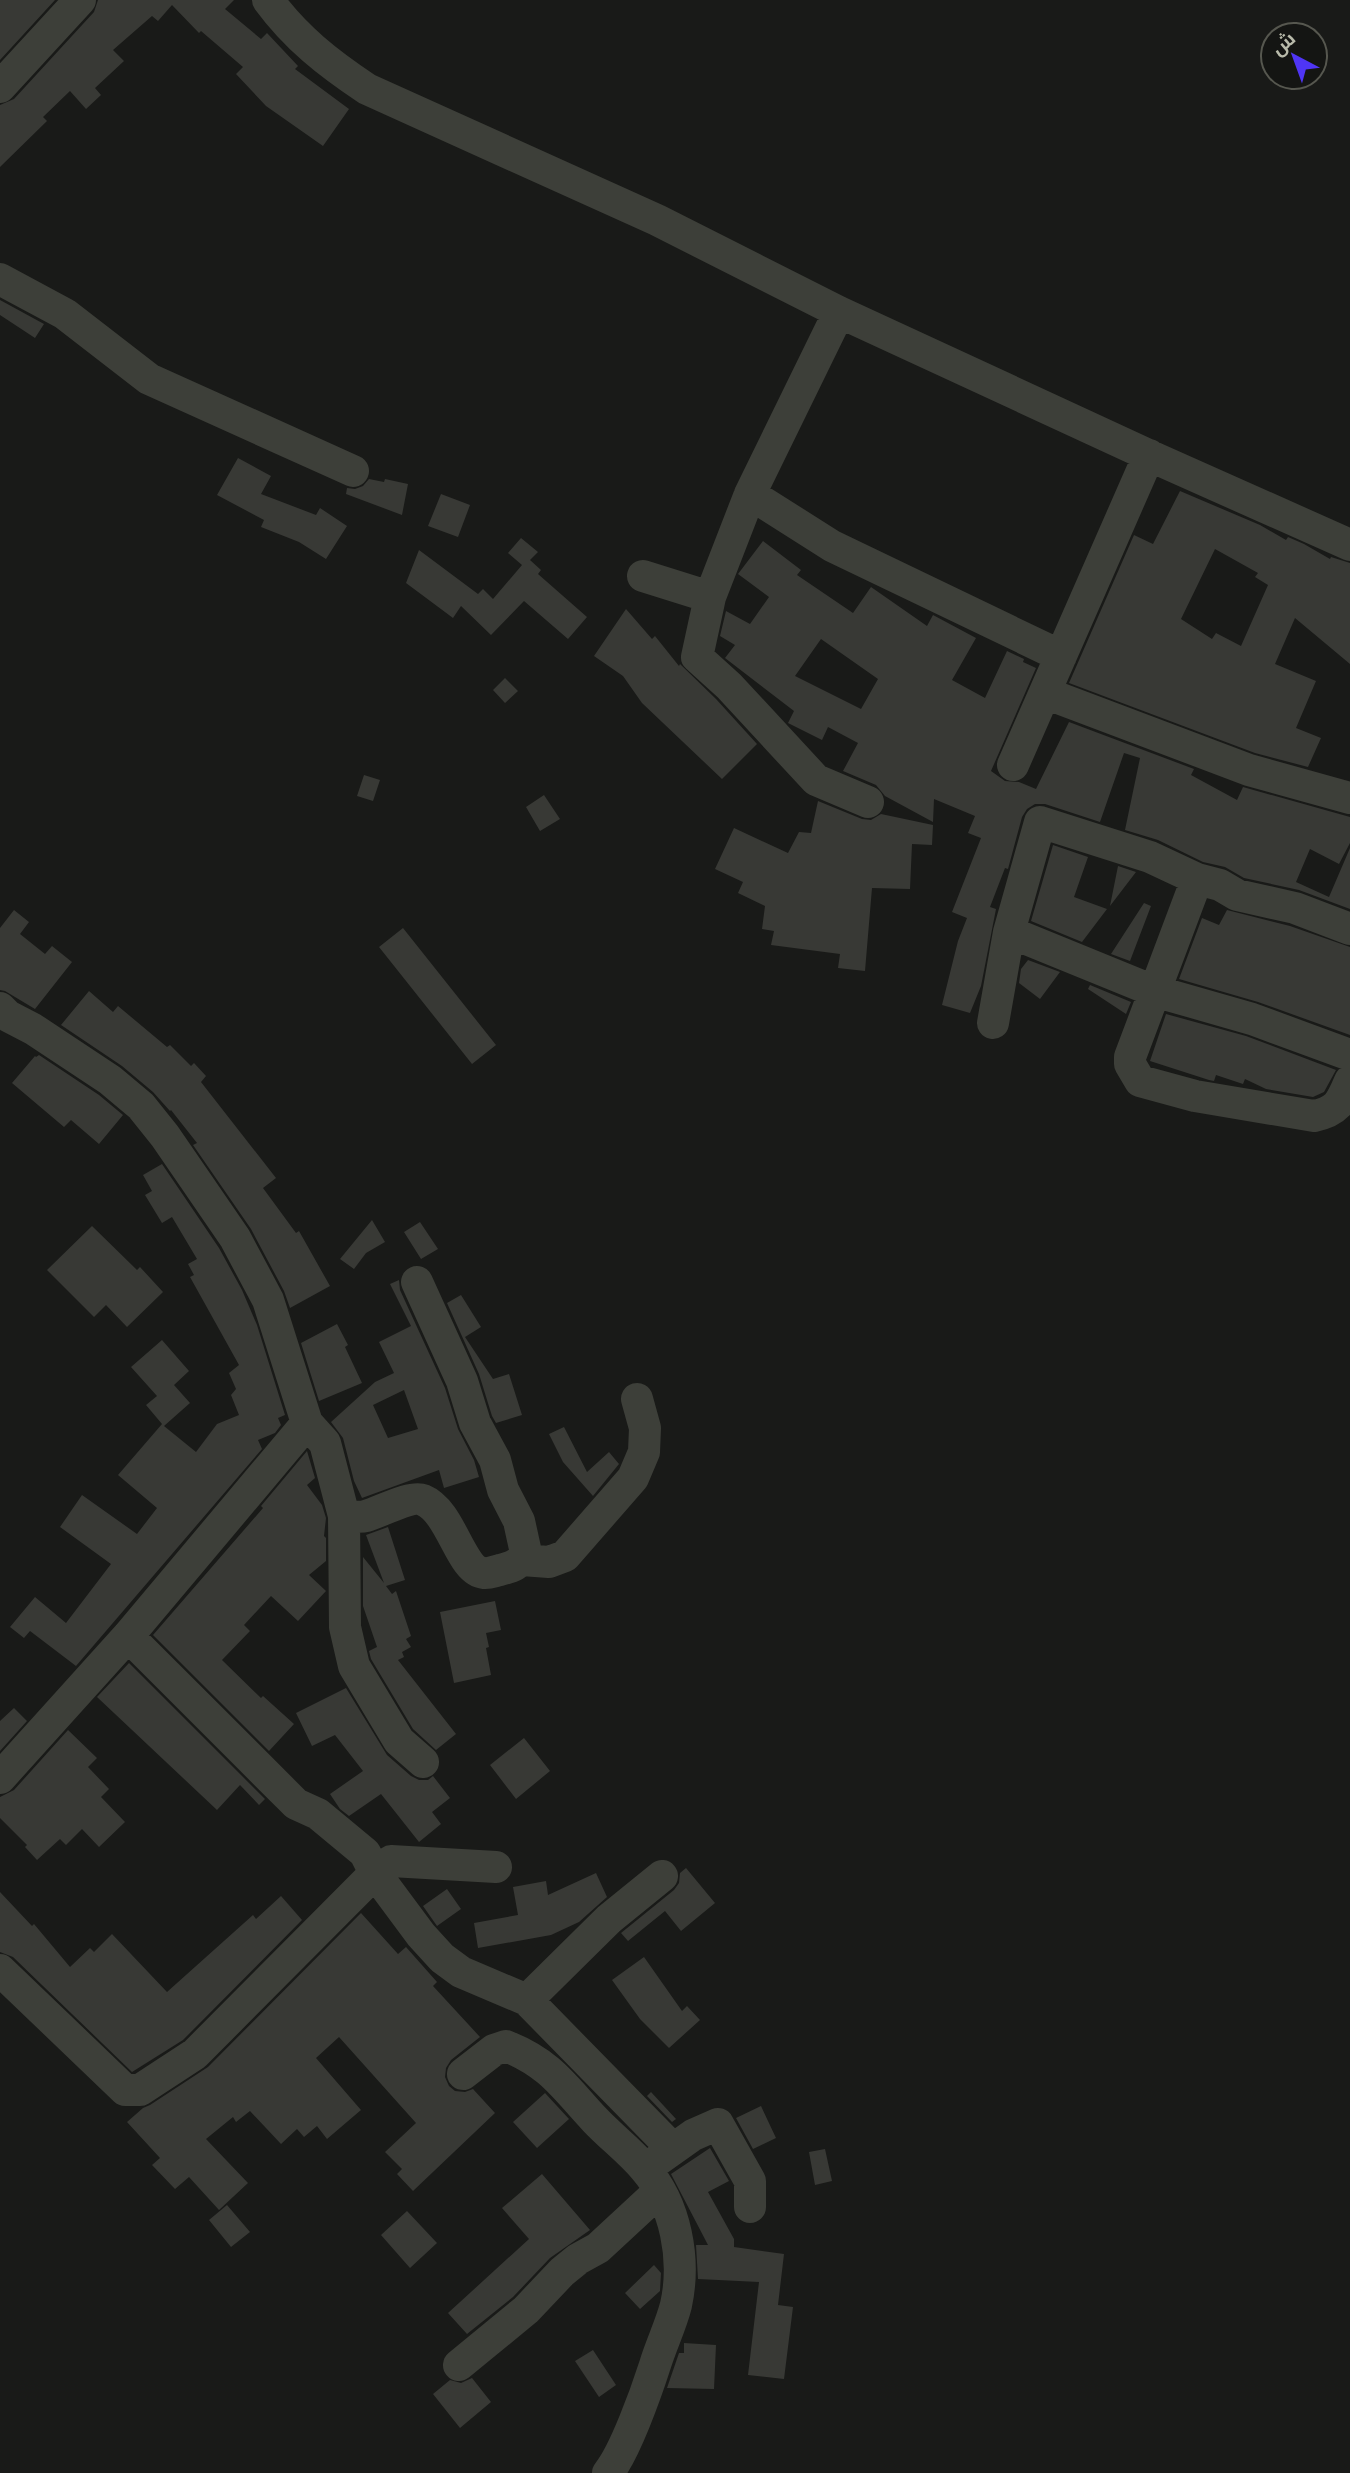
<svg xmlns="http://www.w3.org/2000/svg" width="1350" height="2473" viewBox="0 0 1350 2473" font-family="Jost,Cairo,sans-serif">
<rect width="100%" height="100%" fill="#191a18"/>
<path fill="#383935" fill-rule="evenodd" d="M0 0H55L0 60Z
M98 0H234L225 9 261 39 267 33 298 66 295 69 349 109 323 146 266 106 236 74 243 67 201 31 199 33 172 5 158 21 152 16 113 50 124 61 95 88 101 95 86 109 70 91 43 117 47 121 0 167V105L14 99 94 12Z
M0 300 44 324 35 338 0 315Z
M238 458 271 476 261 494 316 515 320 508 347 526 326 559 299 542 261 527 264 520 217 495Z
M369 479 384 482 385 479 408 484 402 515 346 494 347 488 355 489 363 486Z
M1180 491 1260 525 1286 540 1288 537 1304 544 1330 559 1331 557 1350 563V664L1295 618 1275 664 1316 681 1296 728 1321 738 1308 767 1255 753 1069 683 1134 535 1153 544ZM1215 549 1258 573 1255 577 1268 585 1241 646 1216 633 1212 639 1181 619Z
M441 494 470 505 458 537 428 526Z
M521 538 538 552 530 560 541 570 538 574 587 617 568 639 524 601 491 635 461 606 453 618 406 583 419 550 478 594 483 589 493 599 522 565 508 553Z
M763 541 801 570 797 575 853 613 871 587 927 626 933 615 976 638 952 680 985 698 1007 651 1024 659 1023 662 1036 668 991 771 1005 781 1019 782 1036 789 1069 722 1194 769 1191 775 1237 800 1243 787 1350 817V843L1339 864 1310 849 1296 882 1329 897 1350 848V909L1299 890 1244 878 1225 867 1203 862 1158 840 1125 830 1140 758 1124 753 1100 822 1045 804H1035L1027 809 1022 817 1008 869 1005 868 990 907 996 909 981 986 970 1013 942 1005 958 941 967 918 952 912 981 838 968 833 975 816 934 799 933 822 885 796 876 785 843 771 858 743 828 727 822 740 788 723 794 711 725 658 735 645 720 636 726 611 750 624 769 597 738 574ZM821 639 878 679 861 709 795 676Z
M626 609 652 639 655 636 679 666 680 664 716 699 757 744 722 779 642 703 623 676 594 656Z
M505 678 518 691 505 703 493 690Z
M364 775 380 780 373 801 357 796Z
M544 795 560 819 540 831 526 807Z
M818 801 862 819 871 820 881 814 933 825 932 845 912 844 910 889 872 888 865 971 838 968 840 954 771 945 774 931 762 929 765 906 738 893 743 882 715 869 734 828 788 853 799 832 811 833Z
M1053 845 1088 857 1074 897 1107 909 1082 942 1031 921Z
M1118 866 1136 872 1110 906Z
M1144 903 1151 906 1130 961 1111 954Z
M14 910 29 922 20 934 45 954 52 946 72 962 35 1009 5 991 0 990V928Z
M1227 910 1290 926 1350 947V1035L1258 1002 1179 979 1202 918 1219 925Z
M403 928 496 1045 472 1064 379 947Z
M1028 960 1060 972 1040 999 1019 983 1021 969Z
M1090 985 1131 1002 1126 1014 1088 989Z
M89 991 113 1012 118 1006 167 1047 170 1045 191 1066 194 1063 206 1076 201 1082 276 1178 263 1188 296 1233 299 1231 330 1286 290 1308 284 1291 251 1229 193 1145 197 1143 171 1110 170 1111 153 1092 122 1066 61 1025Z
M1166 1014 1246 1036 1336 1070 1324 1092 1313 1097 1266 1089 1245 1079 1243 1084 1216 1075 1214 1081 1209 1080 1150 1061Z
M39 1055 99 1095 123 1115 99 1144 71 1120 64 1127 12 1083 35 1056 36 1057Z
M162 1164 219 1248 242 1290 257 1325 285 1415 278 1418 281 1425 275 1433 258 1440 262 1449 76 1666 30 1631 24 1638 10 1627 35 1597 66 1623 111 1564 60 1527 82 1495 137 1534 157 1508 118 1475 162 1424 146 1405 157 1396 131 1367 162 1340 189 1371 174 1385 190 1403 164 1426 196 1452 217 1424 239 1415 231 1395 236 1389 229 1373 239 1365 190 1277 194 1275 188 1264 197 1259 172 1217 162 1223 145 1195 152 1191 143 1175Z
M372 1220 385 1242 366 1253 354 1269 340 1259Z
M420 1222 438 1249 421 1259 404 1232Z
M92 1226 137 1270 140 1267 163 1292 127 1327 106 1305 94 1317 47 1270Z
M399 1280 400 1290 445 1388 458 1429 474 1460 479 1477 444 1488 439 1470 362 1498 354 1481 343 1438 331 1422 375 1382 394 1373 379 1342 411 1326 390 1284ZM404 1390 418 1429 388 1438 373 1405Z
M461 1295 481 1327 465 1337 493 1379 509 1374 522 1415 496 1423 492 1416 479 1374 447 1303Z
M337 1324 348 1345 345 1347 362 1383 319 1401 301 1343Z
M564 1427 587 1472 609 1452 619 1464 593 1496 563 1462 549 1434Z
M307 1451 315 1478 307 1485 322 1505 326 1518 324 1536 326 1538V1561L309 1575 326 1591 298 1621 271 1596 244 1625 250 1631 222 1660 261 1698 263 1696 294 1724 269 1751 153 1635 263 1508 261 1506Z
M388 1527 405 1580 386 1586 392 1594 396 1591 411 1636 406 1639 411 1647 402 1652 404 1657 398 1660 456 1734 436 1750 413 1729 371 1659 369 1651 377 1647 363 1606V1557L384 1583 366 1535Z
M495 1601 501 1630 486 1633 489 1647 486 1648 491 1675 454 1683 440 1612Z
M129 1663 265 1799 259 1805 240 1785 217 1810 97 1697Z
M346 1688 387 1755 411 1776 419 1780H428L433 1776 450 1798 432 1812 441 1824 419 1842 381 1794 349 1816 340 1809 330 1794 363 1771 335 1735 312 1746 296 1713Z
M14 1708 27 1721 0 1751V1721Z
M68 1730 97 1758 88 1767 109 1789 101 1797 125 1822 99 1847 82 1829 66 1845 60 1839 37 1860 25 1847 27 1845 0 1818V1797L14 1790Z
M524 1738 550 1771 516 1799 490 1765Z
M686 1868 715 1903 681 1931 665 1911 628 1941 621 1933 674 1890 679 1883 680 1873Z
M596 1873 607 1897 579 1922 551 1935 478 1948 474 1923 518 1915 513 1887 546 1881 548 1895Z
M447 1889 461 1909 437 1926 423 1906Z
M0 1892 32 1926 34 1924 70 1967 90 1948 94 1952 112 1934 167 1992 253 1915 256 1919 281 1896 302 1920 183 2040 132 2072 13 1957 0 1952Z
M361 1913 398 1954 406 1947 437 1982 433 1986 480 2037 451 2060 446 2068 445 2077 449 2086 455 2091 465 2092 473 2089 495 2113 413 2191 397 2174 402 2169 385 2152 416 2123 339 2037 316 2058 361 2110 327 2139 317 2126 304 2137 297 2129 281 2144 250 2111 236 2122 233 2117 206 2139 248 2183 219 2210 189 2177 175 2189 152 2165 160 2158 127 2122 143 2108 150 2105 208 2067Z
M644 1957 682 2011 687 2006 700 2020 669 2048 640 2019 612 1980Z
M651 2092 676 2119 672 2122 647 2096Z
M545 2093 569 2119 537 2148 513 2122Z
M761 2106 776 2138 753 2149 736 2118Z
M710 2148 729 2181 708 2192 734 2239V2247L784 2254 778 2305 793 2307 784 2379 748 2375 759 2282 698 2279 696 2245H708L671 2174Z
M825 2149 832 2181 815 2185 809 2152Z
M542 2174 590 2230 550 2258 513 2297 467 2334 448 2313 529 2239 502 2208Z
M227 2205 250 2232 231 2247 209 2220Z
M407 2211 437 2243 410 2268 381 2235Z
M654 2265 661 2273 660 2291 640 2309 625 2293Z
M684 2343 716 2345 714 2389 667 2388 679 2353H684Z
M593 2350 616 2385 599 2397 575 2361Z
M472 2378 491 2402 460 2428 433 2394 450 2380 461 2383Z"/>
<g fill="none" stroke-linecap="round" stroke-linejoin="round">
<path stroke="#3d3f39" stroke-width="32" d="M268 0C296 38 328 63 367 89L657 220 839 312 1157 459 1350 545
M0 87 80 0
M0 279 65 314 149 379 353 471
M839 312 750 494 710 597 697 657 729 686 816 780 868 802
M750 494 832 546 1061 656
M643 576 710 597
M1045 693 1249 770 1350 798
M1013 765 1149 455
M1197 879 1130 1057V1064L1140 1081 1195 1096 1314 1116C1338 1111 1341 1102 1350 1081
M1009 932 1154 991 1252 1019 1350 1055
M0 1008 8 1016 33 1029 110 1080 141 1106 165 1136 235 1238 268 1300 307 1423 325 1443 344 1516 345 1627 354 1666 399 1741 423 1762
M993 1023 1009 932 1040 822 1150 857 1197 879 1220 885 1237 895 1295 908 1350 929
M344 1516C352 1516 359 1518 366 1516 380 1512 411 1495 423 1500 452 1512 460 1571 484 1573 488 1574 495 1571 500 1570 512 1567 519 1565 526 1553L519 1521 503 1490 495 1460 475 1423 462 1381 417 1282
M522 1560 549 1562 565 1556 633 1478 644 1452 645 1428 637 1399
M128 1636 296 1804 318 1814 365 1853 375 1873 421 1935 442 1958 461 1972 527 2000 672 2148
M0 1778 128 1636 307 1423
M0 1970 125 2090H140L195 2054 375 1873 391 1861 496 1867
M527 2000 609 1919 662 1876
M463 2074 494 2050 506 2046C551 2064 564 2087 595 2120 611 2137 630 2151 645 2169 676 2205 686 2259 676 2305 671 2325 661 2345 655 2365 646 2393 625 2452 608 2473
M655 2162 693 2135 718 2124 750 2181V2207
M459 2365 526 2310 562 2272 578 2259 598 2248 652 2198 657 2189"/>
</g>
<g transform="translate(1294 56) rotate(319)"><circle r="33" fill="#141513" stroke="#56574f" stroke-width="2"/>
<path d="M0-5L12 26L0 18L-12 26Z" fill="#4f35f5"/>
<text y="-10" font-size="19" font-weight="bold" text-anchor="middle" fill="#b8baaa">ش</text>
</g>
</svg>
